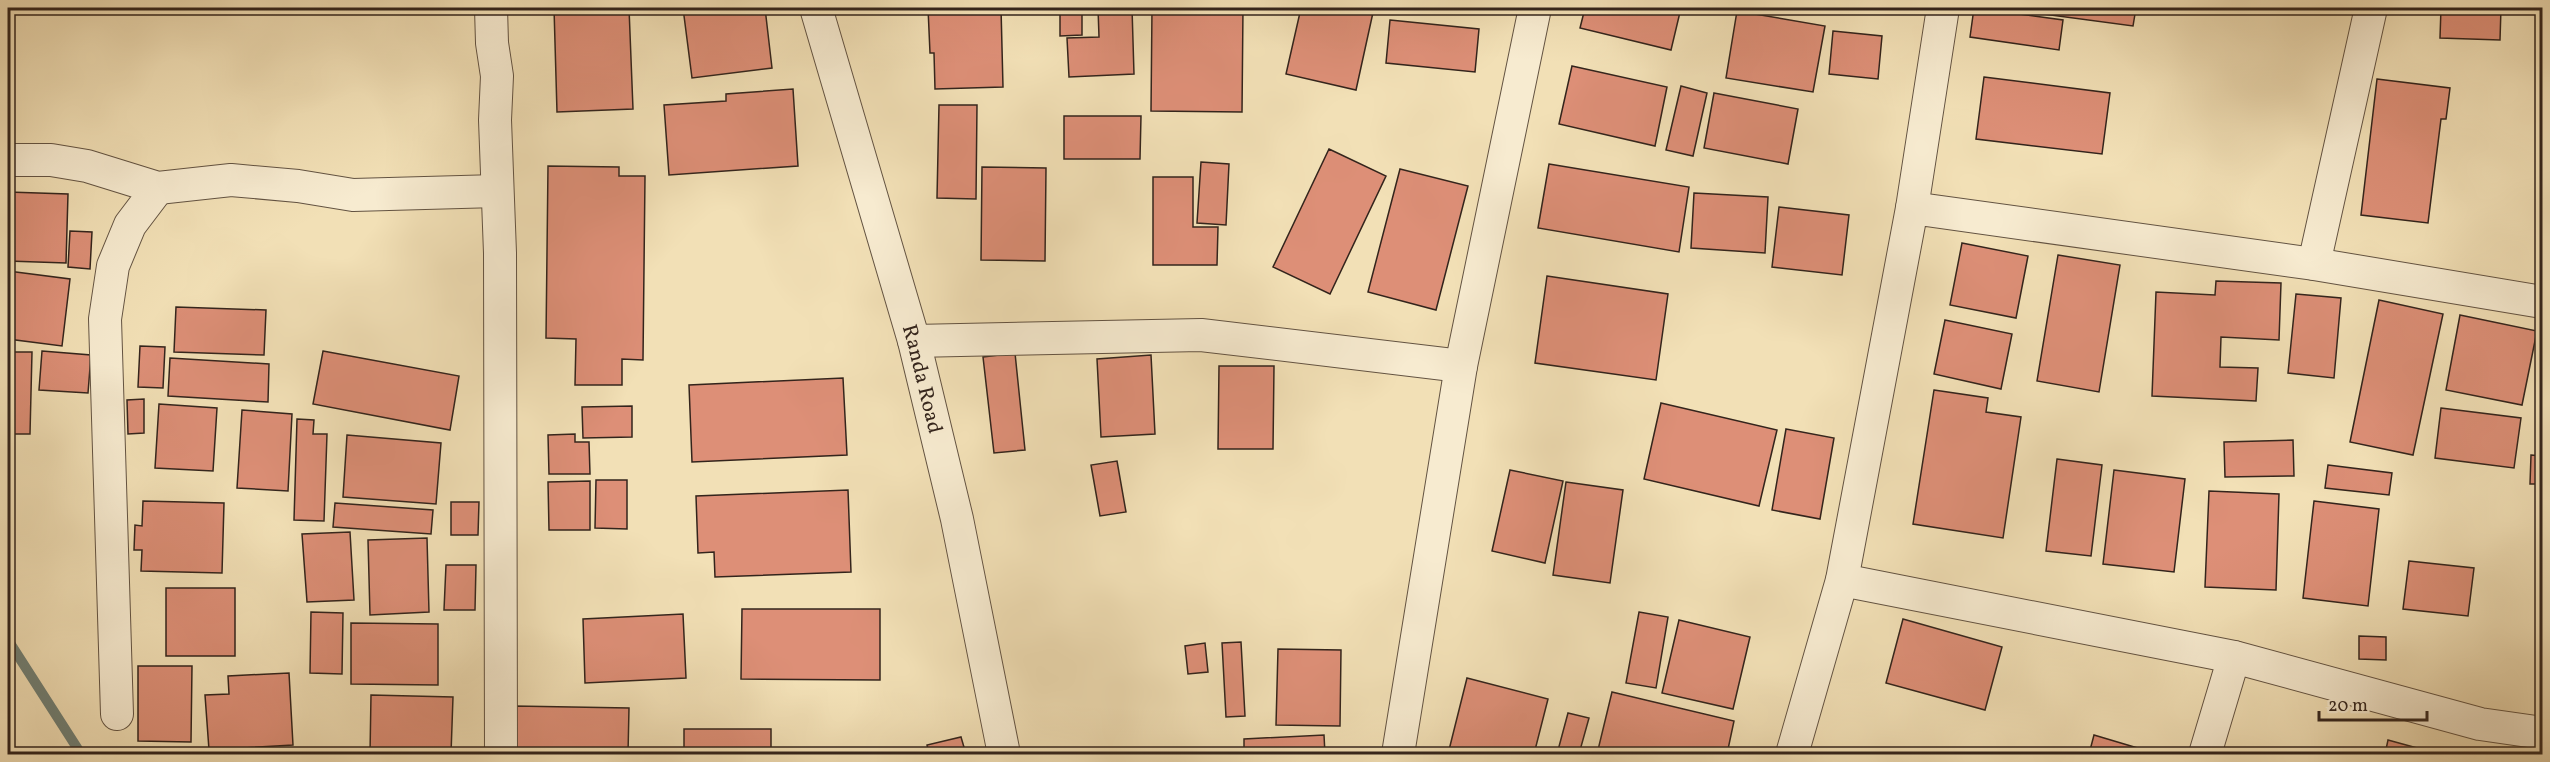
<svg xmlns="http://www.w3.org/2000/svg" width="2550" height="762" viewBox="0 0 2550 762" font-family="Vollkorn,serif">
<rect width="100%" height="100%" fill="#f2e0b6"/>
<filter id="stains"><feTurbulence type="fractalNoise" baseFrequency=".00333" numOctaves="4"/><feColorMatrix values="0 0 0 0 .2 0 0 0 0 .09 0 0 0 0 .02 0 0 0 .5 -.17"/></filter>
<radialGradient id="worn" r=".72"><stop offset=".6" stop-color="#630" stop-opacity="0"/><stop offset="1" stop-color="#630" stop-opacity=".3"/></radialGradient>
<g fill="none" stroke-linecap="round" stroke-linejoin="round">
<path stroke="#718075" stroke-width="10" d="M8 640 81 754"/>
</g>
<path fill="#dd8f77" stroke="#33241c" stroke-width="1.5" d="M554 8H629L633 109 557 112Z
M683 8H765L772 68 692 78Z
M928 8H1001L1003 87 935 89 934 53H930Z
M1061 8H1132L1134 74 1069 77 1067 38 1099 37 1098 8Z
M1152 8H1243L1242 112 1151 111Z
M1301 8H1374L1356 90 1286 74Z
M1585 8H1681L1671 50 1580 28Z
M1974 8 2063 20 2059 50 1970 37Z
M2015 8H2136L2133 26 2014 10Z
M2441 8H2501L2500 40 2440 38Z
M1082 11V35L1060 36V12Z
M1737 11 1825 26 1813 92 1726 78Z
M1390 20 1479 29 1475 72 1386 63Z
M1833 31 1882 36 1878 79 1829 74Z
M1572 66 1667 87 1655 146 1559 124Z
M1984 77 2110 93 2102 154 1976 139Z
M2377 79 2450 88 2446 119H2441L2428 223 2361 215Z
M1681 86 1707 93 1693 156 1666 150Z
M793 89 798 166 669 175 664 105 726 101V94Z
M1714 93 1798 109 1788 164 1704 148Z
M939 105H977L976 199 937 198Z
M1064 116H1141L1140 159H1064Z
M1329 149 1386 176 1330 294 1273 267Z
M1201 162 1229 164 1226 225 1197 223Z
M1549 164 1689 187 1679 252 1538 228Z
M548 166 619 167V176H645L643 360 622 359V385H575L576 339 546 338Z
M982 167 1046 168 1045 261 981 260Z
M1400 169 1468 186 1436 310 1368 292Z
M1153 177H1193V227H1218L1217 265H1153Z
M8 192 68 194 66 263 8 261Z
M1694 193 1768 197 1765 253 1691 248Z
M1779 207 1849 215 1842 275 1772 267Z
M70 231 92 232 90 269 68 267Z
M1962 243 2028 256 2016 318 1950 305Z
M2058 255 2120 265 2099 392 2037 381Z
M8 271 70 279 62 346 8 339Z
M1547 276 1668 294 1656 380 1535 363Z
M2216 281 2281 283 2279 340 2221 337 2220 367 2258 368 2256 401 2152 396 2156 292 2215 295Z
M2296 294 2341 298 2334 378 2288 373Z
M2379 300 2443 314 2413 455 2350 442Z
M176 307 266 310 264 355 174 352Z
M2460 315 2537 331 2522 405 2446 390Z
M1945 320 2012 334 2001 389 1934 374Z
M140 346 165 347 163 388 138 387Z
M42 351 91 355 88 393 39 390Z
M323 351 459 376 450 430 313 404Z
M8 352H32L30 434H8Z
M1015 353 1025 450 994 453 983 357Z
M1151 355 1155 434 1101 437 1097 359Z
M170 358 269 364 268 402 168 396Z
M1219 366H1274L1273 449H1218Z
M843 378 847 455 692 462 689 385Z
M1934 390 1988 398 1986 412 2021 417 2003 538 1913 524Z
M144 399V433L128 434 127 400Z
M1661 403 1777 430 1759 506 1644 479Z
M159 404 217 408 213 471 155 468Z
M632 406V437L583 438 582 407Z
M2441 408 2521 418 2514 468 2435 458Z
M242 410 292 414 288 491 237 488Z
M297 419 314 420 313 434H327L324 521 294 520Z
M1786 429 1834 438 1820 519 1772 510Z
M575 434V442H589L590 474H549L548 435Z
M347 435 441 443 436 504 343 497Z
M2293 440 2294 476 2225 477 2224 442Z
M2531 455 2542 456V484H2530Z
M2057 459 2102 465 2091 556 2046 551Z
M1117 461 1126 512 1100 516 1091 465Z
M2328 465 2392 473 2389 495 2325 488Z
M1510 470 1563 481 1545 563 1492 551Z
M2114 470 2185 479 2174 572 2103 564Z
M596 480H627V529L595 528Z
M590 481V530H549L548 482Z
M1566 482 1623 490 1610 583 1553 575Z
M848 490 851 572 715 577 714 552 698 553 696 496Z
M2209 491 2279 494 2276 590 2205 587Z
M143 501 224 503 222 573 141 571 142 550H134L135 525 142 526Z
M2314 501 2379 509 2368 606 2303 598Z
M451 502H479L478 535H451Z
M335 503 433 510 431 534 333 527Z
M350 532 354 600 307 602 302 534Z
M427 538 429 612 370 615 368 540Z
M2409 561 2474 568 2468 616 2403 609Z
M446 565H476L475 610H444Z
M166 588H235V656H166Z
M742 609H880V680L741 679Z
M311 612 343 613 342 674 310 673Z
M1639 612 1668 617 1656 688 1626 683Z
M683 614 686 678 585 683 583 619Z
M1903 619 2002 647 1985 710 1886 683Z
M1679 620 1750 637 1733 709 1662 693Z
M351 623 438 624V685L351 684Z
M2359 636 2386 637V660L2359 659Z
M1241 642 1245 716 1226 717 1222 643Z
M1205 643 1208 672 1188 674 1185 646Z
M1278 649 1341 650 1340 726 1276 725Z
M138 666H192L191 742 138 741Z
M289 673 293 745 209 750 205 695 229 694 228 676Z
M1467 678 1548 699 1534 754H1466L1449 750Z
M1612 692 1734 721 1727 754H1597Z
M371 695 453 697 451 754H370Z
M514 706 629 708 628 754H513Z
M1568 713 1589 718 1579 754H1557Z
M684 729H771V754H684Z
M1324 735 1325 754H1244V739Z
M2094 735 2151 752 2150 754H2089Z
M961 737 966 754H929L927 745Z
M2388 740 2439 754H2385Z"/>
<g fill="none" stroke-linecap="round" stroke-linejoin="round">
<g stroke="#635342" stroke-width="34">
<g id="street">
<path d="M491 8 492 43 497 76 495 120 500 253 501 754"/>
<path id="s1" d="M816 8 914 341 957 519 1004 754"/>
<path d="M8 160H51L87 166 158 188 231 180 298 186 353 195 497 191"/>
<path d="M1912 208 1943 8"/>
<path d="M2314 264 2371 8"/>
<path d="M914 341 1201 335 1461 366"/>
<path d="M1842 580 2234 657 2480 724 2542 733"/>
<path d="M117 714 105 319 113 266 130 225 158 188"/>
<path d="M1398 754 1461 366 1535 8"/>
<path d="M1792 754 1842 580 1912 208 2314 264 2542 302"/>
<path d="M2205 754 2234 657"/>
</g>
</g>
<use href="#street" stroke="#f7ebd0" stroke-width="32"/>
</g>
<g text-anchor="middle" stroke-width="6" stroke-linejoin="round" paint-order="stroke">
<g font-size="21" fill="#33241c" stroke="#f7ebd0">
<text dy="7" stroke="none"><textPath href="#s1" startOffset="386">Randa Road</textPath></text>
</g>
</g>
<rect width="2550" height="762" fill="none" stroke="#f2e0b6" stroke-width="30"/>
<rect x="9" y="9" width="2532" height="744" fill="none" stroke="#33241c" stroke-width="3"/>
<rect x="15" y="15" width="2520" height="732" fill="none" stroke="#33241c" stroke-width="1.5"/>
<path d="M2319 711v9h108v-9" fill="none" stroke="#33241c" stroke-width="3"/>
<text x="2328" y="711" font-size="18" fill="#33241c" stroke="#f7ebd0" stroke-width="4.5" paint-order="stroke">20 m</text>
<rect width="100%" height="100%" filter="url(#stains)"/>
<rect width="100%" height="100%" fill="url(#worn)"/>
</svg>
